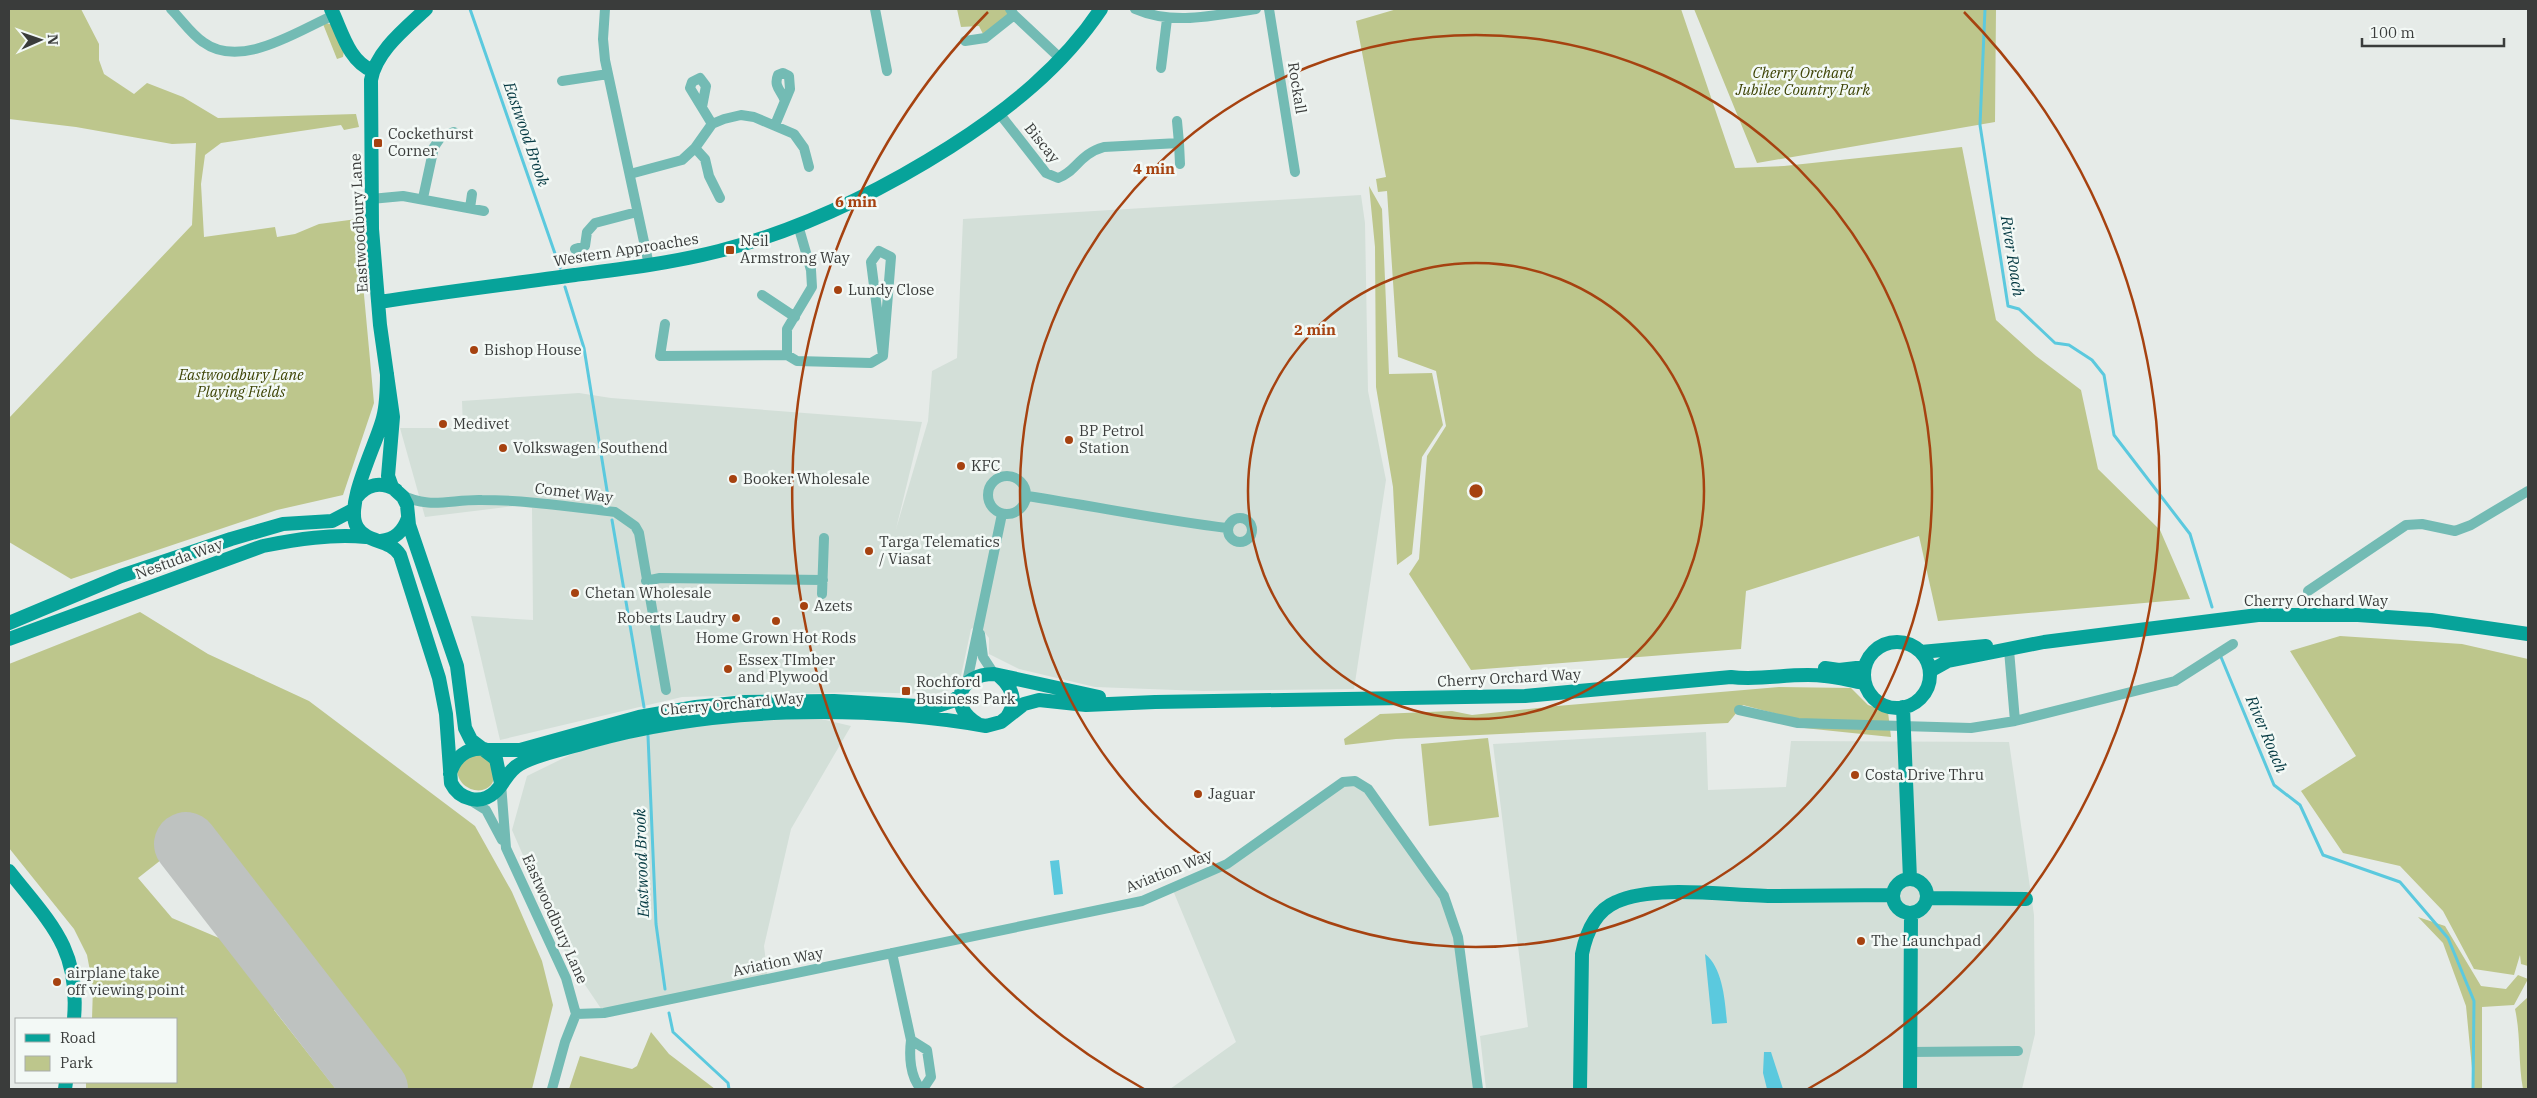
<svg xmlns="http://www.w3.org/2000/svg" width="2537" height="1098" viewBox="0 0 2537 1098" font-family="'IBM Plex Serif',serif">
<rect width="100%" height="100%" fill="#e6ebe8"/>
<path fill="#d3dfd8" d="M1361 195 1365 223 1368 391 1386 480 1354 689 1203 691 1095 687 1019 669 989 654V638L979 625 971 629 961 676 950 690 934 694 855 692 682 697 500 740 471 616 533 620 532 508 515 506 425 517 400 428H463L462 401 579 393 611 398 922 422 896 529 928 421 932 371 957 358 963 219Z
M817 718 851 726 791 829 764 946 768 980 604 1013 569 961 512 830 527 776 578 751 664 730 742 720Z
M1706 732 1708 790 1786 787 1791 741 2009 742 2034 915 2035 1034 2022 1089H1486L1480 1036 1528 1027 1493 744Z
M1343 782 1368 789 1444 896 1458 937 1478 1089H1170L1236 1042 1172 888 1227 864Z"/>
<path fill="#bdc68c" d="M9 9H81L99 44V60L104 74 134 94 147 83 183 97 218 118 356 114 359 127 344 130 341 125 221 143 205 155 201 184 204 237 275 227 277 237 295 234 319 224 357 219 374 403 343 495 277 510 71 579 9 542V418L192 225 196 143 172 144 76 127 9 119Z
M957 9H1010L1014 15 985 38 979 26 961 27Z
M1397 9H1681L1735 168 1784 166 1962 147 1996 320 2036 356 2081 390 2098 469 2160 530 2190 599 1938 621 1919 536 1746 591 1741 649 1471 670 1409 574 1419 559 1427 456 1446 426 1436 371 1398 357 1387 191 1378 192 1376 179 1386 177 1356 21Z
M1694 9H1996L1995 122 1757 163Z
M327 23 332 25 344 51 343 57 337 59 323 24Z
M1369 186 1382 209 1389 374 1432 373 1443 425 1422 457 1412 554 1397 565 1393 487 1376 387 1375 247Z
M140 612 208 654 309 701 475 826 512 892 542 961 553 1005 532 1089H404L318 978 314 981 198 831 138 878 172 918 226 941 277 1007 274 1010 336 1089H86V1082H176V1019H92L93 987 87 955 74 929 9 848V664Z
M2340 636 2462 644 2528 659V966L2521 964 2520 955 2514 975 2474 969 2443 911 2400 866 2343 853 2301 791 2356 756 2290 651Z
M1779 687 1851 688 1868 705 1888 712 1891 737 1804 728 1796 719 1743 705 1728 723 1396 739 1345 745 1344 739 1380 714 1452 711 1472 715 1557 706Z
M1488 738 1499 817 1429 826 1421 744Z
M476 752 492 760C493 765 494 772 494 777 492 798 456 794 457 767Z
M2418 917 2445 926 2481 986 2506 989 2518 975 2528 979 2514 1005 2482 1007V1089H2474L2466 1006 2443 943Z
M2528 997V1089H2523C2518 1062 2521 1036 2515 1009Z
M651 1032 669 1054 715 1089H569L580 1056 632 1069 637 1066Z"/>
<path fill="#5bc9de" d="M1059 860 1063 894 1054 895 1050 861Z
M1705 954C1723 968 1725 1001 1727 1023L1712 1024Z
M1764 1052H1771L1783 1089H1767L1763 1073Z"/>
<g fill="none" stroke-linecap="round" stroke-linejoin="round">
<path stroke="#5bc9de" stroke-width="3" d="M470 9 560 268
M1985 9 1980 125 2008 306 2019 309 2055 343 2069 345 2092 360 2104 375 2114 435 2190 534 2212 607
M565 287 584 348 609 503
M612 520 644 707
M2221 657 2274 785 2300 805 2323 855 2400 882 2448 938 2474 1001 2473 1089
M648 736 656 924 665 989
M669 1013 673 1032 728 1083 729 1089"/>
<path stroke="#bec2c0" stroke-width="64" d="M186 844 376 1089"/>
<path stroke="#73bbb4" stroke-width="10" d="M171 9C181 19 191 34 203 42 241 70 297 31 334 15
M605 9 603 39 605 60 649 265
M875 9 887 71
M1010 9 1014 15 1061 59
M1135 9C1174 26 1215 15 1256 9
M1269 9 1295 172
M965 41 985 38 1014 15
M1161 68 1167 19
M562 81 608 74
M702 107 706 86 700 78 692 82 690 88 712 124
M999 113 1046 173 1058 178C1076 172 1079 154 1104 147L1179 143 1177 121
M775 125 785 101C782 91 773 87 778 75L783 73 789 76 790 89 785 101
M1179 143 1180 164
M695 148 705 159 709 176 720 198
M630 174 682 160 695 148 712 124 724 119 741 115 754 117 794 134 804 148 809 167
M423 198 434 147 441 137 454 132
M371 199 403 196 484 211
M470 208 472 194
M575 249 585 246 587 232 595 223 637 212
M762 295 795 317
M665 324 660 356 787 355 797 361 871 363 883 356 891 257 879 251 871 262 883 356
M787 355V329L812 287 811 270 798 225
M988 495a19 19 0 1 1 38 0a19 19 0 1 1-38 0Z
M400 494C429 510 451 499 482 500 526 500 571 507 615 512L635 526 639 533 666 690
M1027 496C1094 506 1160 520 1227 528
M1228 530a12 12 0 1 1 24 0a12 12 0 1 1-24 0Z
M646 581 660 578 823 580
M2308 591 2406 525 2422 524 2455 531 2471 525 2528 491
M822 594 824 538
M980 634 983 657 994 674
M2009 650 2015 721 2175 681 2233 644
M967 682 1002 514
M1739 710 1798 723 1971 728 2015 721
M501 784 506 848 566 978 576 1014 565 1042 552 1089
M470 800 486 810 502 840
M892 953 911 1040C909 1056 910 1077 921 1089
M576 1014 604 1013 1142 901 1227 864 1343 782 1355 781 1368 789 1444 896 1458 937 1478 1089
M911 1040 927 1050 931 1077 923 1089
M1910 1052 2018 1051"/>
<path stroke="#07a39a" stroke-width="14" d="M331 9C342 31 348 61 373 71
M426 9C406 28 376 51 371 80L372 229 380 325 393 417 388 476 392 487 403 497 407 505 409 525 457 666 465 728 471 740 496 759 501 783
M379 302C444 292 510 284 575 275 623 269 672 263 719 251 801 230 879 192 950 147 1009 109 1062 67 1101 9
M387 373C387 388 387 403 383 418 377 443 344 505 357 527 367 544 389 538 400 555L439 678 446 714 451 783C459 799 480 806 495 792 505 783 507 771 520 764 540 753 566 749 588 742 711 707 860 704 986 726L1001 722 1024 704 1039 700 1086 705 1155 702 1525 696 1731 677C1762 681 1794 672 1825 676 1838 677 1851 681 1864 683
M356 498C366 484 381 481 396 490
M381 541C395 539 403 532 408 518
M9 623 121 576 231 539 283 524 332 521 353 510
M9 639 263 546C298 539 331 534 366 537
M1864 675a33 33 0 1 1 66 0a33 33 0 1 1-66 0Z
M1921 652 1986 646
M1825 668 1839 670 1865 667
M1930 671 1948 661 2044 642 2258 615H2358L2431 620 2528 634
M999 676C1012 687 1018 701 1007 717
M1903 707 1910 879
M978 724C947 706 959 674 994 674L1099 697
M486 750H520L639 717 696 707 745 702 834 701 934 707 952 701 961 695
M450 774C454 758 467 747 484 749
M9 871C50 923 80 948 74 1019
M1893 896a17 17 0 1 1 34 0a17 17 0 1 1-34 0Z
M1927 898 2026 899
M65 1089 66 1082
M1580 1089 1582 954C1586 934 1595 911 1616 902 1655 884 1730 896 1775 896 1814 896 1853 895 1893 895
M1910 1089 1911 913"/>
</g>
<g fill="none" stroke="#a64210" stroke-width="2.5">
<circle cx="1476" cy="491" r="228"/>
<circle cx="1476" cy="491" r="456"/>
<path d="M1144 1089A684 684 0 0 1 988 12M1964 12A684 684 0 0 1 1808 1089"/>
</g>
<g fill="#a64210" stroke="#f3f9f6" stroke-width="2">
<rect x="373" y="138" width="10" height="10" rx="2.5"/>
<rect x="725" y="245" width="10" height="10" rx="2.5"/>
<circle cx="838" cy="290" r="5"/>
<circle cx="474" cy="350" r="5"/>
<circle cx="443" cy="424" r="5"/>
<circle cx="1069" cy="440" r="5"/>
<circle cx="503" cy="448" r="5"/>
<circle cx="961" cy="466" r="5"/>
<circle cx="733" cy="479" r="5"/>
<circle cx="869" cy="551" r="5"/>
<circle cx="575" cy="593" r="5"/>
<circle cx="804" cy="606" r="5"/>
<circle cx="736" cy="618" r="5"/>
<circle cx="776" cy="621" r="5"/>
<circle cx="728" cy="669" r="5"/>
<rect x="901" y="686" width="10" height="10" rx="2.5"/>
<circle cx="1855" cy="775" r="5"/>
<circle cx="1198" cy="794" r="5"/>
<circle cx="1861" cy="941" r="5"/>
<circle cx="57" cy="982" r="5"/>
</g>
<g text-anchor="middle" stroke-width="5" stroke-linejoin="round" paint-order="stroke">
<g font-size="15" font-style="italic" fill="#3d4304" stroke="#f3f9f6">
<text x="1803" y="78">Cherry Orchard<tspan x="1803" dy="17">Jubilee Country Park</tspan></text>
<text x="241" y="380">Eastwoodbury Lane<tspan x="241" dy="17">Playing Fields</tspan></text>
</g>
<g font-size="15" fill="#3a3c3b" stroke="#f3f9f6">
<text transform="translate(1297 88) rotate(81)" y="5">Rockall</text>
<text transform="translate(1042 143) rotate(51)" y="5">Biscay</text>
<text transform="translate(359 223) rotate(-93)" y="5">Eastwoodbury Lane</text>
<text transform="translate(626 250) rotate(-9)" y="5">Western Approaches</text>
<text transform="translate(574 493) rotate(7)" y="5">Comet Way</text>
<text transform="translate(179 559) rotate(-20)" y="5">Nestuda Way</text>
<text x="2316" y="606">Cherry Orchard Way</text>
<text transform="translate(1509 678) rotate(-3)" y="5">Cherry Orchard Way</text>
<text transform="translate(732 704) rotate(-5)" y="5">Cherry Orchard Way</text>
<text transform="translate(1169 871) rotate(-22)" y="5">Aviation Way</text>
<text transform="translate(555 919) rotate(66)" y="5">Eastwoodbury Lane</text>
<text transform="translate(778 962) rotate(-12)" y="5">Aviation Way</text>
</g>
<g font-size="15" fill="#3a3c3b" stroke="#f3f9f6" text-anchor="start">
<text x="388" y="139">Cockethurst<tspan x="388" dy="17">Corner</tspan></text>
<text x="740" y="246">Neil<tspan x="740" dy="17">Armstrong Way</tspan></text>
<text x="848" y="295">Lundy Close</text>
<text x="484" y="355">Bishop House</text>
<text x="453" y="429">Medivet</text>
<text x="1079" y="436">BP Petrol<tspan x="1079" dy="17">Station</tspan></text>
<text x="513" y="453">Volkswagen Southend</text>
<text x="971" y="471">KFC</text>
<text x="743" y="484">Booker Wholesale</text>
<text x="879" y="547">Targa Telematics<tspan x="879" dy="17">/ Viasat</tspan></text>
<text x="585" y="598">Chetan Wholesale</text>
<text x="814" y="611">Azets</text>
<text x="726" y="623" text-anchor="end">Roberts Laudry</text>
<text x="776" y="643" text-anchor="middle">Home Grown Hot Rods</text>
<text x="738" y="665">Essex TImber<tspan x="738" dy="17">and Plywood</tspan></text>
<text x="916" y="687">Rochford<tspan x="916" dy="17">Business Park</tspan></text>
<text x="1865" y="780">Costa Drive Thru</text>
<text x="1208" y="799">Jaguar</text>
<text x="1871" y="946">The Launchpad</text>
<text x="67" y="978">airplane take<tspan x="67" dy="17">off viewing point</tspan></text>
</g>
<g font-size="16" font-style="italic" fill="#043942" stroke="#f3f9f6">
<text transform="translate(527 134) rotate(71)" y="6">Eastwood Brook</text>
<text transform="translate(2013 256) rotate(81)" y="6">River Roach</text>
<text transform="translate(2267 734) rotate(67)" y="6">River Roach</text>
<text transform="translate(641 863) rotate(-92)" y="6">Eastwood Brook</text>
</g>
</g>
<circle cx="1476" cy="491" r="8" fill="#a64210" stroke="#f3f9f6" stroke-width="2.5"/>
<g font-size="15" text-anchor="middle" font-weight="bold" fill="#a64210" stroke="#f3f9f6" stroke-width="5" stroke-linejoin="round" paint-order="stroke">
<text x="1154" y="174">4 min</text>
<text x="856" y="207">6 min</text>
<text x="1315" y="335">2 min</text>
</g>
<rect width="2537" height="1098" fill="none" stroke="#3a3c3b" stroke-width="20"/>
<rect x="15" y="1018" width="162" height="65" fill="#f3f9f6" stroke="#a9adab"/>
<rect x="25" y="1034" width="25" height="8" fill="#07a39a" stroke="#a9adab"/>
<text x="60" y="1043" font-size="15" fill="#3a3c3b">Road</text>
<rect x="25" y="1056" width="25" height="15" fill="#bdc68c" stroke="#a9adab"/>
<text x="60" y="1068" font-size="15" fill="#3a3c3b">Park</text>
<g transform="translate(40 40) rotate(88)" stroke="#f3f9f6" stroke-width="4" paint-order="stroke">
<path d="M0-4L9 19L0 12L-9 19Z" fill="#3a3c3b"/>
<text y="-8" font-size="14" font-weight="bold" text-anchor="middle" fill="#3a3c3b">N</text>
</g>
<path d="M2362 38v8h142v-8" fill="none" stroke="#3a3c3b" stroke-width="2.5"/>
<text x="2370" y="38" font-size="15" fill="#3a3c3b" stroke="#f3f9f6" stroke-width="4" paint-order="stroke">100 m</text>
</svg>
